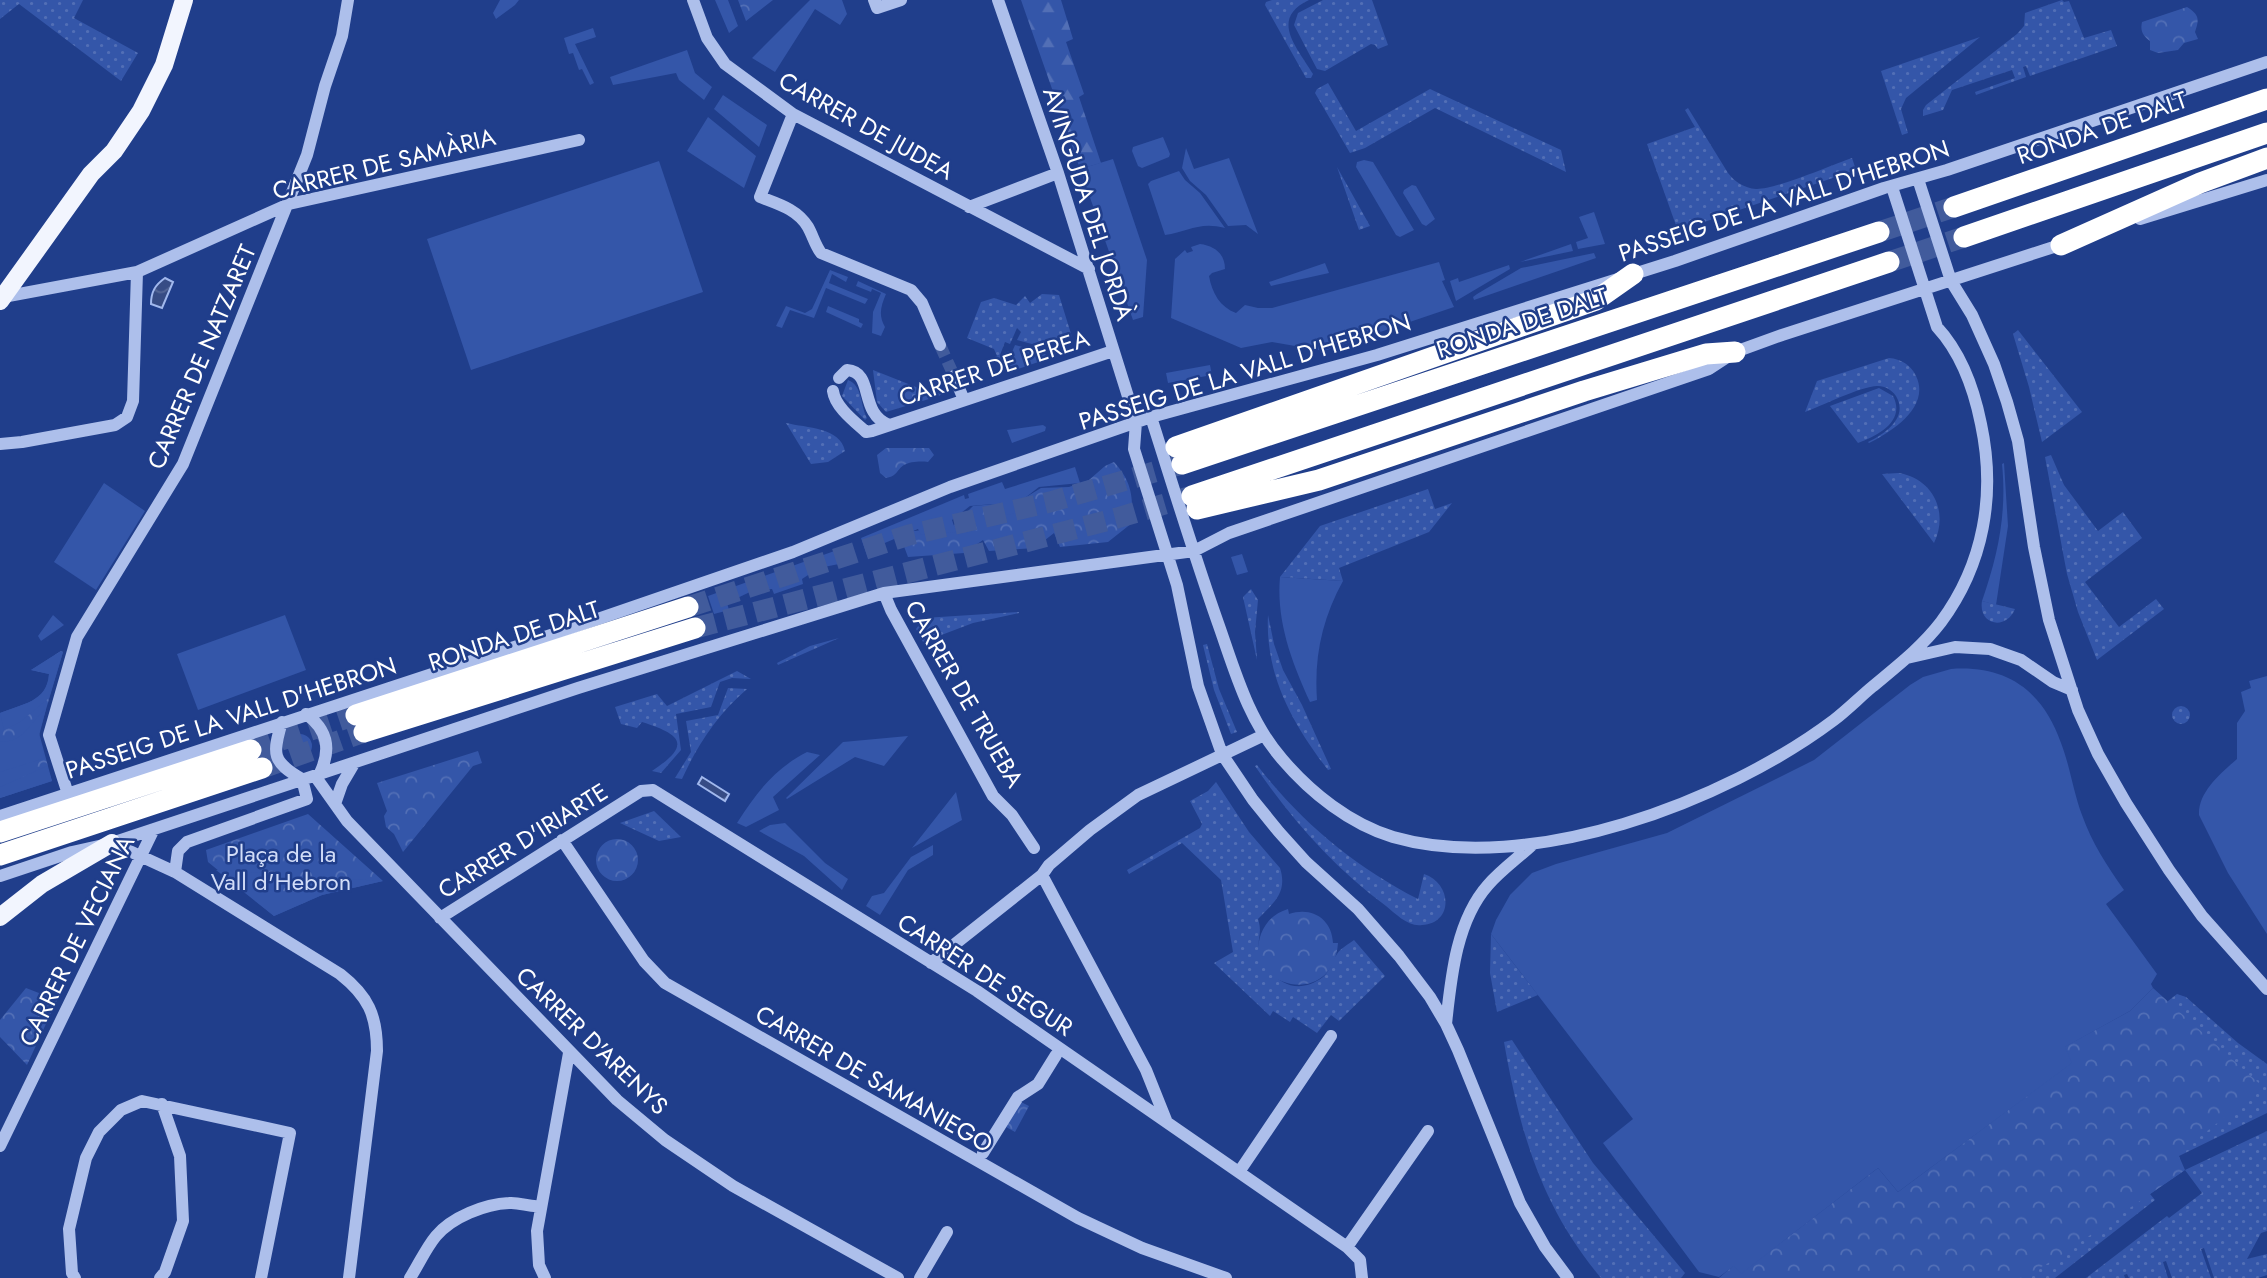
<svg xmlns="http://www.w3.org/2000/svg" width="2267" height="1278" viewBox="0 0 2267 1278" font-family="Jost,sans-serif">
<defs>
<pattern id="grass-dots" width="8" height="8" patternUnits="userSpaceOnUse" patternTransform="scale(1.75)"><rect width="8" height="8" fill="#3456a9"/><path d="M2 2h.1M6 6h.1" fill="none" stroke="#526fb6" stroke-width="1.8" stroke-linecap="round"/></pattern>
<pattern id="forest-firs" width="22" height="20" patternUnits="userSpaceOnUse" patternTransform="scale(1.75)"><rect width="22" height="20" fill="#3456a9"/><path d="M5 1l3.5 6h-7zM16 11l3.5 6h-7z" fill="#526fb6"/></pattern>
<pattern id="park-crowns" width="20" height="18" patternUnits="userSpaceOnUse" patternTransform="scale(1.75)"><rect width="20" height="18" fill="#3456a9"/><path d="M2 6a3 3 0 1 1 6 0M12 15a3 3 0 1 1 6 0" fill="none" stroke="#526fb6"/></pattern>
<pattern id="water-waves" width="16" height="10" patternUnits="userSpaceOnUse" patternTransform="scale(1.75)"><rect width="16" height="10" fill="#374c85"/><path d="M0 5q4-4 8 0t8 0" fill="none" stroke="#556797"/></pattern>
</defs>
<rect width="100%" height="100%" fill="#203e8b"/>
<path fill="url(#grass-dots)" d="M0 0H83L74 18 138 53 121 81 19 4 0 19Z
M1272 0H1309C1269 19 1297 47 1313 74L1311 78H1306L1265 5 1266 2Z
M1323 0H1372L1388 45 1378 49 1375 45 1371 44 1325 71 1317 69 1294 25 1298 13Z
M2062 0 2064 2 2069 1 2084 38 2111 30 2117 46 2030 76 2026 66 2023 67 2026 77 1976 95 1975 92 2015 78 2012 70 1952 90 1943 110 1923 116V110L1926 105 2017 34 2024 26 2025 13Z
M1980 37 1906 98 1901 109 1908 133 1902 135 1881 71Z
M1328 83 1356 131 1430 89 1561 150 1566 172 1435 108 1365 148 1350 153 1315 93 1317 89Z
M1688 108 1728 173C1735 182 1744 188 1756 189 1774 190 1832 165 1852 158L1856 170 1678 231 1647 144 1695 127 1685 110Z
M1337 167 1370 226 1359 230Z
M1042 294 1059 295 1072 337 1043 347 1017 340 1021 332 1017 328 1010 344 1005 342 1000 355 997 356 994 349 967 338 981 302 994 298 1016 305 1025 296 1030 303Z
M2018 330 2082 412 2042 442 2029 387 2013 334Z
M1889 358C1901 359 1911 365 1916 376 1931 407 1891 432 1869 443L1868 442C1884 434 1909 418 1896 396 1892 390 1885 386 1878 386 1864 385 1821 406 1805 412L1817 381Z
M873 370 926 391 943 390 944 392 939 396 886 412 877 402Z
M848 380C863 386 860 405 867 418L865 420 842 396Z
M1879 388 1893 396C1906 421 1878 436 1858 443L1830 406Z
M786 423C807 428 840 427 845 451L828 462 811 464Z
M2051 455 2064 485 2098 531 2123 512 2142 538 2085 582 2119 627 2156 599 2164 609 2097 660 2078 612 2067 574 2045 457Z
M1899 473C1933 479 1949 512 1934 543L1882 474Z
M1428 489 1435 509 1452 503 1429 532 1339 568 1343 581 1280 577 1320 526Z
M1251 589 1258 600 1255 632 1257 660 1243 597Z
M1982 601 2015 609C2006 631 1978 625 1982 601Z
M1019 612V613L973 623 923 642 916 629 924 618Z
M1268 615 1274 644 1283 670 1302 705 1331 769 1328 770C1293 724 1265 676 1268 615Z
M839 638 778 665 777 663 810 646Z
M1207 644 1219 689 1237 732 1231 734 1214 690 1203 645Z
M737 671 751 679 732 678 720 682 711 707 676 714 681 750 661 773 652 771C691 745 683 735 642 722L637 728 621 724 615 707 657 694 667 706Z
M728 688 747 689C717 715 698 744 682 779L675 778 691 752 686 721 718 715Z
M2172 715a9 9 0 1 1 18 0a9 9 0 1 1-18 0Z
M1257 765C1301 822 1354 866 1418 899L1424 874C1452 883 1454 923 1422 925 1408 927 1396 914 1386 906 1334 868 1291 819 1255 766Z
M1216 782 1249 832 1280 868C1288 893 1273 903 1258 919 1263 934 1256 940 1260 951 1269 980 1295 998 1323 977 1331 970 1332 961 1337 954 1341 948 1349 944 1354 940L1385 976 1339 1021 1331 1015 1317 1033 1293 1017 1290 1022 1273 1011 1270 1016 1214 963 1233 952 1221 880 1182 843 1129 874 1127 870 1200 828 1202 824 1190 801 1208 791Z
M654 811 681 837 659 841 620 823Z
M1491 934 1538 995 1497 1012 1490 973Z
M2177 994 2186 997 2238 1043 2267 1064V1113L2179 1156 2180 1159 2139 1174 2168 1001Z
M1512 1040 1593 1163 1685 1273 1681 1278H1601C1541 1206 1520 1133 1504 1042Z
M2267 1131V1231L2261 1233 2247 1259 2267 1254V1275L2258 1278H2214L2204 1248 2201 1249 2211 1278H2172L2166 1261 2163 1262 2168 1278H2129L2127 1274 2124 1275 2125 1278H2086L2167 1216 2169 1218 2202 1193 2185 1170 2150 1194 2155 1200 2055 1278H2002L2125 1195 2185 1170Z"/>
<path fill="url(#forest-firs)" d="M1021 0H1061L1073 39 1066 42 1084 94 1079 97 1101 163 1080 169Z"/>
<path fill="url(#park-crowns)" d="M738 0H773L746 21Z
M2187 7C2200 15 2199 20 2195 32L2198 39 2184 43 2178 50 2158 53 2150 50V41C2143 36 2140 31 2142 22Z
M886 448H929L934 455 928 462C923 461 910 461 904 465 897 469 898 476 886 478L880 473 877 455Z
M1114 462C1132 482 1133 496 1132 523L1108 542 1060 547 1054 533 1035 548 989 551 983 540 964 553 908 557 899 533 953 526 973 506 1018 502 1041 488 1069 487 1089 480 1105 466Z
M61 651 63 652 39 733 52 781 0 798V713C22 704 47 702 49 674L31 670Z
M478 751 482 763 473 766 403 852 394 834 386 827 384 816 387 811 377 783Z
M308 814 383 881 322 895 274 916 208 862 206 850Z
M596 860a21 21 0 1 1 42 0a21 21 0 1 1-42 0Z
M1288 909 1289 914C1312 906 1332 919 1333 943H1338C1333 1011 1242 987 1261 934 1266 921 1275 913 1288 909Z
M26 988 57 1000 27 1065 0 1037V1020Z
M2153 988 2263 1087 2178 1154 2185 1170 2054 1260 2020 1278H1719L1734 1265 1741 1273 1878 1168 1898 1192 2071 1063 2064 1047 2130 1011Z
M1019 1101 1029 1106 1015 1132 1006 1127Z"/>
<path fill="#3456a9" d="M500 0H519L515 5 496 19 493 13Z
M715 0H728L738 26 729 33Z
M810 0H842L847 14 840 25 815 9 775 72 752 58Z
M593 28 596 37 575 44 594 83 590 85 582 69 579 70 573 53 569 54 564 38Z
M687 50 695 73 712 87 704 100 679 80 676 73 613 85 610 77Z
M723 95 767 125 759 147 714 109Z
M708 117 756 156 744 188 687 151Z
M1163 137 1170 154 1169 157 1142 168 1138 166 1132 151 1133 147Z
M1186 148 1194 169 1229 158 1258 234 1246 225 1228 226 1206 195 1190 181 1182 168Z
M1113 159 1147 260 1143 317 1133 320 1080 169Z
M1364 160 1373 162 1414 230 1400 237 1396 235 1356 167 1357 162Z
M659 161 703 292 471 370 427 239Z
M1179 171 1185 180 1200 193 1225 228C1199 221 1188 232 1165 235L1148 184 1151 181Z
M1412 185 1416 186 1435 219 1426 226 1422 224 1403 193 1404 190Z
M1594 212 1605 244 1578 249 1576 242 1588 238 1579 217Z
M1200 244C1215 246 1225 254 1225 269L1212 273 1209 276C1212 293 1220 307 1236 313L1245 305 1258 308H1272L1439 262 1445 280 1442 281 1454 307 1324 351 1272 342 1241 348 1171 318 1175 259 1185 250 1187 253 1193 251 1191 247Z
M1571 244 1573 251 1520 262Z
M1594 253 1596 258 1474 300 1473 297 1477 294 1521 268Z
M1325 263 1329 273 1275 285 1271 286 1269 282Z
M1509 265 1510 269 1456 301 1450 281 1458 278 1459 282Z
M830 270 848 277 846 282 832 274 829 283 868 299 865 304 826 288 814 318 790 310 782 328 776 326 786 306 805 313 812 309Z
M858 281 886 294C881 306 878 315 885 327L881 336 872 333 873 312 881 293 872 289 871 292 856 286Z
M828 306 859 319V322L863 324 861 328 826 312Z
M1015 345 1045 353 1047 359 1012 371 1000 367 992 358 1009 351 1012 352Z
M1210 365 1212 375 1168 383 1166 373Z
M1043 425 1046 427 1045 431 1012 443 1007 430Z
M2004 463 2008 526 1996 605 1982 601C1998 555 2007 513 2002 464Z
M1075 467 1080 483 1039 487 1021 501 1024 513 998 515 994 504 970 506 952 520 956 532 921 535 918 529 880 545 883 554 868 558 861 538 964 495 965 499 969 498 968 494 1002 482 1005 489Z
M104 483 145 511 96 590 54 562Z
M840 549 844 563 819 568 802 579 803 584 774 594 772 589 752 591 727 603 729 610 714 614 708 596Z
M1242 554 1248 572 1237 575 1231 557Z
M1280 577 1343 581C1322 619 1314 657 1317 700L1310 702C1292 663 1276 621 1280 577Z
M53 615 64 625 41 641 38 636Z
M285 615 306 670 198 710 177 654Z
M61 651 63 652 49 698 20 722 4 730 0 713C22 704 48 702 49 674L31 670Z
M1951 669C2007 665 2043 691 2061 743 2070 766 2073 791 2082 815 2092 843 2107 866 2124 890L2106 904 2157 974 2151 984 2153 988 2130 1011 2065 1047 2072 1063 1898 1192 1878 1168 1741 1274 1734 1266 1719 1277 1699 1272 1603 1143 1633 1119 1491 934 1496 920 1510 895 1532 873 1556 864 1667 833 1814 760 1910 685 1923 677Z
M2267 676V934L2228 873 2199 815C2198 792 2221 773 2237 759V723L2245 711 2241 692 2251 688 2249 681Z
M46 709 39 736 45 758 0 772V741C22 745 31 721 46 709Z
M288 746a12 12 0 1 1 24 0a12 12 0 1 1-24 0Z
M908 736 884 766 855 757 787 799 786 798 843 742Z
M807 752 820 755 773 797 779 810 746 827 737 823C757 792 774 769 807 752Z
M47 766 52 781 0 798V787Z
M956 792 962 820 912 848Z
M785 823 825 863 848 879 842 890 804 856 759 831 770 825Z
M933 845V855L908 870 880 915 866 906 872 896 884 893 911 857Z
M216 870 264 873 263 890 299 892 300 876 383 881 322 895 274 916Z"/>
<path fill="url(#water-waves)" stroke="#a1b8ed" stroke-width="2" d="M165 278 173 282 162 308 151 304C151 292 155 285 165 278Z
M702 777 729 794 725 801 698 784Z"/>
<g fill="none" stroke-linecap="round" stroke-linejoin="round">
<path stroke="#415b9c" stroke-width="12" stroke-dasharray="12 6" stroke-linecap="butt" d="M940 345 954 376"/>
<path stroke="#415b9c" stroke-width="21" stroke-dasharray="21 10" stroke-linecap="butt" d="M1879 232 1954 207
M1889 262 1964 237
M688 607 909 535 1050 502 1182 464
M695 628 1117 518 1192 496
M251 750 356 715
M262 768 364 732"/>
<path stroke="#adbfeb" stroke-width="12" d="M693 0 707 38 725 64 793 114 1089 269
M874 0 877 8 901 0
M998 0 1058 173 1136 422 1134 449 1177 585 1198 686 1222 754 1253 800 1279 832 1306 862 1358 909 1399 956 1430 997 1446 1024 1458 1050 1520 1203 1545 1247 1568 1278
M793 114 760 197C778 204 797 209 808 227 813 236 815 245 821 253L911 290 922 303 940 345
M1918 179 1951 281 1972 315 1994 364 2007 402 2018 441 2034 547 2049 620 2078 710 2098 754 2126 803 2169 870 2202 916 2267 989
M969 207 1058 173
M2140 219 2267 180
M3 297 137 272 289 204 579 140
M954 376 964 400
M839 378 847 370C875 372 858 413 889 425
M833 391C835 407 855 422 866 432L872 431 1113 351
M1151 417C1173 486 1194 555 1218 623 1235 671 1248 720 1282 759 1311 793 1350 824 1393 837 1529 876 1725 802 1834 720 1847 710 1860 697 1872 687 1896 667 1922 647 1941 622 1984 564 1996 494 1981 424 1974 389 1961 353 1937 327L1892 187
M0 444 22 442 115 425 127 417 133 401 137 272
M884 593 891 610 993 796 1012 815 1034 848
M1907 658 1955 647 1990 649 2021 660 2053 682 2072 690
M306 714C328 730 331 750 320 773
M315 776 347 821 617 1100 665 1140 733 1186 898 1278
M68 794 49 735 77 637 183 464 307 155 325 86 342 36 348 0
M335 804 342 784 355 762
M0 816 563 631 793 552 950 487 1151 417 1377 355 1675 261 1884 188 1947 170 2267 62
M562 840 644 961 665 983 1078 1218 1142 1248 1226 1278
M112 843 175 872 340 974C368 996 377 1015 377 1051L349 1278
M175 872 178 851 187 842 307 799 302 779C272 762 272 754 282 722
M1042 875 1146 1070 1166 1120
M0 876 72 852 112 843 578 688 884 593 1194 551 1229 533 1709 369 1735 352 1782 335 2066 243
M440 918 641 791 653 790 977 991 1347 1247 1360 1260 1362 1278
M931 963 1042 875 1049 865 1090 830 1138 795 1264 735
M1446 1024C1451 978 1456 921 1488 885 1501 870 1518 858 1532 845
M0 1146 154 829
M983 1153 1018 1097 1038 1084 1056 1055
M1239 1172 1331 1036
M1347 1247 1428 1131
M75 1278 72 1273 69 1229 86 1158 99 1132 121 1110 142 1101 290 1133 261 1278
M160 1278 165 1272 183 1221 180 1156 162 1104
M410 1278C419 1264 426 1248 436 1236 452 1217 485 1204 509 1203 521 1202 530 1208 541 1206
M545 1278 539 1265 537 1231 569 1053
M920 1278 947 1232"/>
<path stroke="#f2f5fe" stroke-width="18" d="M0 301 91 174 114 151 141 111 164 65 184 0
M0 917 42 884 112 843"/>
<path stroke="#fff" stroke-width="21" d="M1954 207 2267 99
M1964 237 2267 133
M2061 245 2200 183 2267 158
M1176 447 1596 300 1633 274
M1182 464 1879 232
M1192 496 1889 262
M1197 509 1319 480 1584 391 1706 354 1735 352
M356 715 688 607
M364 732 695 628
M0 832 251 750
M0 855 262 768"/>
</g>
<g text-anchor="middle" stroke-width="5" stroke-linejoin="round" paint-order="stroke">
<g font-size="24" fill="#fff" stroke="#203e8b">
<text transform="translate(866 126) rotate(29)" y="8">CARRER DE JUDEA</text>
<text transform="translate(2102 128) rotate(-19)" y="8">RONDA DE DALT</text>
<text transform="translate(384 164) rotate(-14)" y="8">CARRER DE SAMÀRIA</text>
<text transform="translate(1784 201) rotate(-18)" y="8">PASSEIG DE LA VALL D'HEBRON</text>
<text transform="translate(1088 204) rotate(72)" y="8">AVINGUDA DEL JORDÀ</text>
<text transform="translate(1522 323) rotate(-18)" y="8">RONDA DE DALT</text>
<text transform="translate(202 357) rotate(-67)" y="8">CARRER DE NATZARET</text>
<text transform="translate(994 368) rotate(-18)" y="8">CARRER DE PEREA</text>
<text transform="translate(1245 372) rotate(-17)" y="8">PASSEIG DE LA VALL D'HEBRON</text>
<text transform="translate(514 636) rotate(-18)" y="8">RONDA DE DALT</text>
<text transform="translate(964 694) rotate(60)" y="8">CARRER DE TRUEBA</text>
<text transform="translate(231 718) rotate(-18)" y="8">PASSEIG DE LA VALL D'HEBRON</text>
<text transform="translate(523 841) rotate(-32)" y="8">CARRER D'IRIARTE</text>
<text transform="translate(77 941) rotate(-64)" y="8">CARRER DE VECIANA</text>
<text transform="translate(985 975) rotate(33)" y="8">CARRER DE SEGUR</text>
<text transform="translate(592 1041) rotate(44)" y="8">CARRER D'ARENYS</text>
<text transform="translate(874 1079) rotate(30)" y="8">CARRER DE SAMANIEGO</text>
</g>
<g font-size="24" fill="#d2ddf8" stroke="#203e8b">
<text x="281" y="862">Plaça de la<tspan x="281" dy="28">Vall d'Hebron</tspan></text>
</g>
</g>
</svg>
